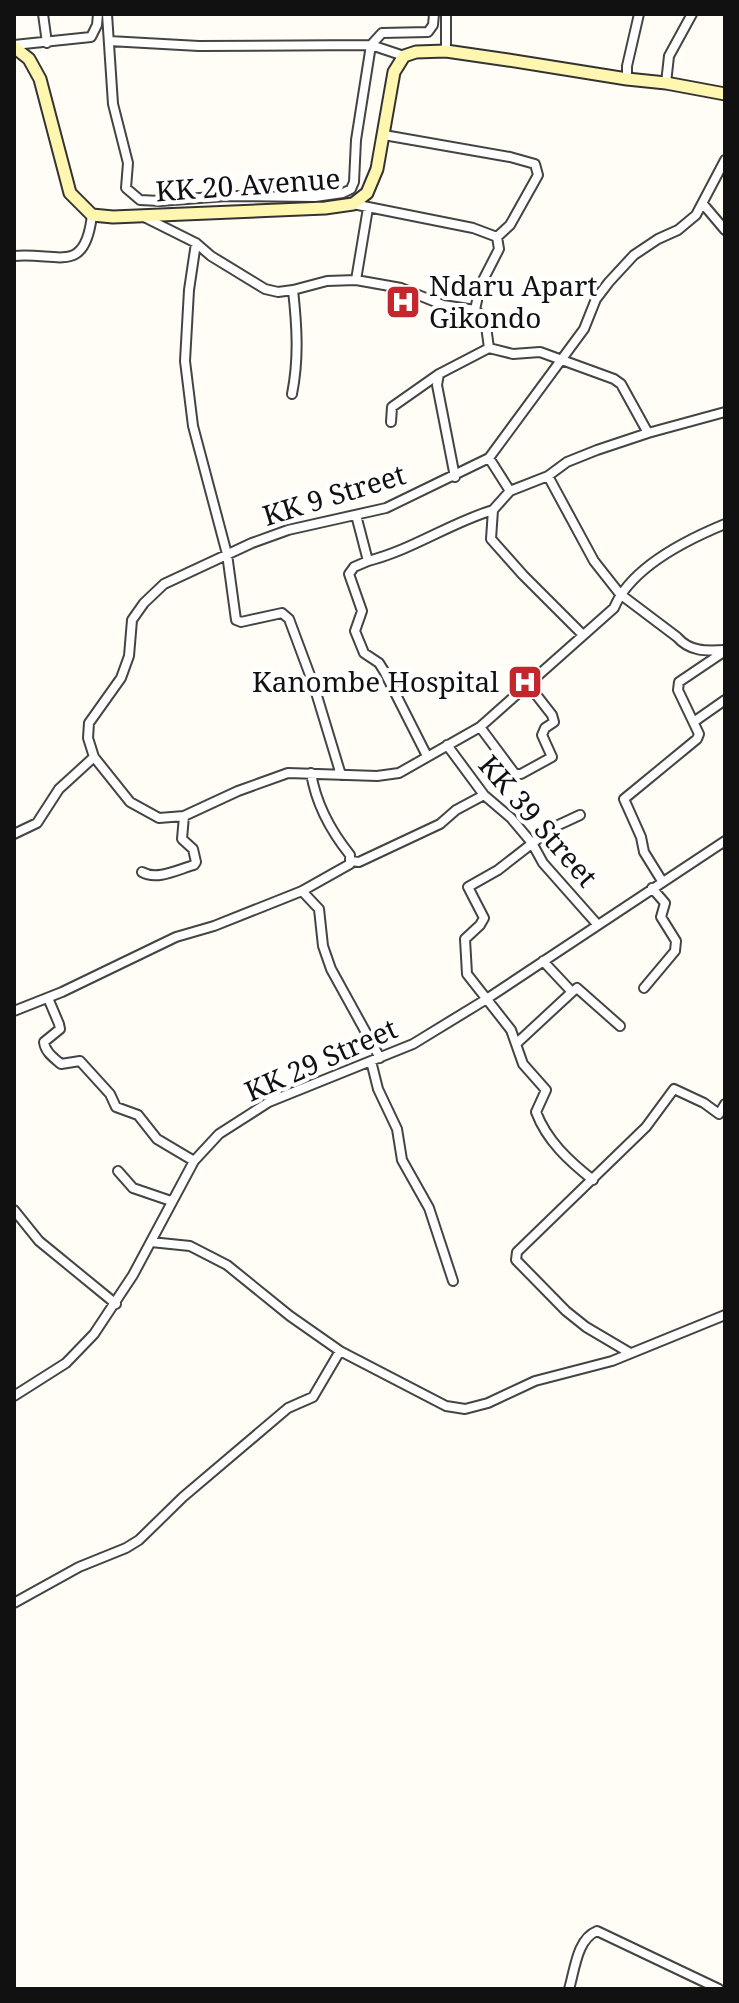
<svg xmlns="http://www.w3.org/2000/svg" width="739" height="2003" viewBox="0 0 739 2003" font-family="'Noto Serif',serif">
<rect width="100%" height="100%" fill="#fffdf5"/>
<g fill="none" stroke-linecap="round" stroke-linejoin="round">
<g stroke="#444" stroke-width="12">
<path id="minor" d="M43 14 47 43
M107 14 113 104 128 163 126 188 140 200 160 201 226 196 315 197 343 193 351 189 354 182 356 140 371 45 382 33 428 32 433 25 434 14
M109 41 199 46 371 45 404 56
M14 45 91 37 97 25 98 14
M446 51V14
M627 79V66L639 14
M666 83 669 56 692 14
M384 135 510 157 535 164 538 175 510 225 497 237 499 249 480 286 475 310
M353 204 473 228 497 237
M703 204 725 230
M142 216 196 243 211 256 265 289 278 292 293 290 327 281 356 280 401 288 443 305 475 310 485 319 489 348 513 354 540 352 614 379 621 384 648 433
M196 243 189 290 185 361 193 426 227 554 236 620 241 622 282 613 289 619 314 686 341 775
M14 256C58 252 85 276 92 215
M356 280 368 208
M292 394C299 359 297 326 293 290
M391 422 392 407 439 374
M489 458 510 491 548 476 567 462 597 450 648 433 725 412
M548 476 594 561 620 594 677 637C690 652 706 651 725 650
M455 477 437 385 439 374 489 348
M510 491 493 510 491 539 523 575 582 634
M356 515 368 561C412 550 450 523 493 510
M368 561 354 567 349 574 362 611 355 631 364 653 379 663 384 671 427 756
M695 721 725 700
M480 727 515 774H521L552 757 542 735 545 728 554 722 552 715 527 683
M447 745 484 795 511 818 532 843 543 863 597 924
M94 757 130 802 159 818 184 816 238 791 288 773 377 776 399 773 480 727 614 608C631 567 686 540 725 524
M580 815 552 828 498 870 468 887 484 918 480 925 465 939 467 974 511 1030 523 1064 546 1090 536 1112C547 1141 569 1161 593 1180
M14 834 37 823 59 789 94 757 88 738 89 723 121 678 129 656 132 620 144 603 164 584 252 543 288 530 386 508 489 458 584 329 596 299 609 282 634 255 658 239 678 230 696 215 725 160
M351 861 359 862 440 824 456 810 484 795
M142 872C157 881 179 869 194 865L196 862 193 849 182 839 184 816
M662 881 644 852 641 837 624 799 697 739 699 734 678 690 679 682 725 651
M302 891 319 909 323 946 331 969 380 1058
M644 988 675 951 676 941 661 917 665 903 652 888
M572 992 577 988 620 1026
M48 998 59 1024 60 1029 44 1042C45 1052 54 1058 61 1064L80 1061 110 1094 116 1107 138 1115 157 1139 194 1161
M14 1011 62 992 176 937 214 926 302 891 350 864V855C330 830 316 804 311 773
M517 1043 572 992 543 961
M371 1061 378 1089 397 1129 402 1160 429 1208 453 1281
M118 1171 133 1188 171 1201
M14 1210 39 1241 116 1304
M340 1351 446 1406 465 1409 488 1403 535 1381 612 1361 725 1315
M630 1353 586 1327 566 1311 516 1260 517 1252 646 1127 674 1089 704 1103 719 1114 725 1104
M14 1396 66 1363 94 1334 133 1275 194 1161 219 1134 269 1102 413 1044 485 1000 725 841
M14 1603 79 1567 126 1548 139 1540 183 1497 288 1408 313 1397 340 1351 290 1316 227 1265 190 1246 151 1242
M569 1989C575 1969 577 1939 597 1931L719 1989"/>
</g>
<g stroke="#333" stroke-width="15">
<path id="secondary" d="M14 47 29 59 40 79 70 193 92 215 113 217 325 208 353 204 367 193 377 169 394 72 404 56 416 52 446 51 508 60 627 79 666 83 725 94"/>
</g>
<use href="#minor" stroke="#fff" stroke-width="8"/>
<use href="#secondary" stroke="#fff6b0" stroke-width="11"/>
</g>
<defs>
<g id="hospital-square" transform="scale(1.8)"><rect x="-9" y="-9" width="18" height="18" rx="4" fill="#c4262e" stroke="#fff"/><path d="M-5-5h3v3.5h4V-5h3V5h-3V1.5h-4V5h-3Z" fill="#fff"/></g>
</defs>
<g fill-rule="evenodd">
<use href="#hospital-square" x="403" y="302"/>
<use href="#hospital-square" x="525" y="682"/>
</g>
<g text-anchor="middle" stroke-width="8" stroke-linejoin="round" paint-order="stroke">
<g font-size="28" fill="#111" stroke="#fff">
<text transform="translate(248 185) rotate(-4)" y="10">KK 20 Avenue</text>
<text transform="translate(334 495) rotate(-17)" y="10">KK 9 Street</text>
<text transform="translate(538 821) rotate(49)" y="10">KK 39 Street</text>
<text transform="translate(321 1060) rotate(-24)" y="10">KK 29 Street</text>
</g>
<g font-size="28" fill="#111" stroke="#fff" text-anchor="start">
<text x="429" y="296">Ndaru Apart<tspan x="429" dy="32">Gikondo</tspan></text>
<text x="499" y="692" text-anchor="end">Kanombe Hospital</text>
</g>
</g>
<rect width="739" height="2003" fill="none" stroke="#111111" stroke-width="32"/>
</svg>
